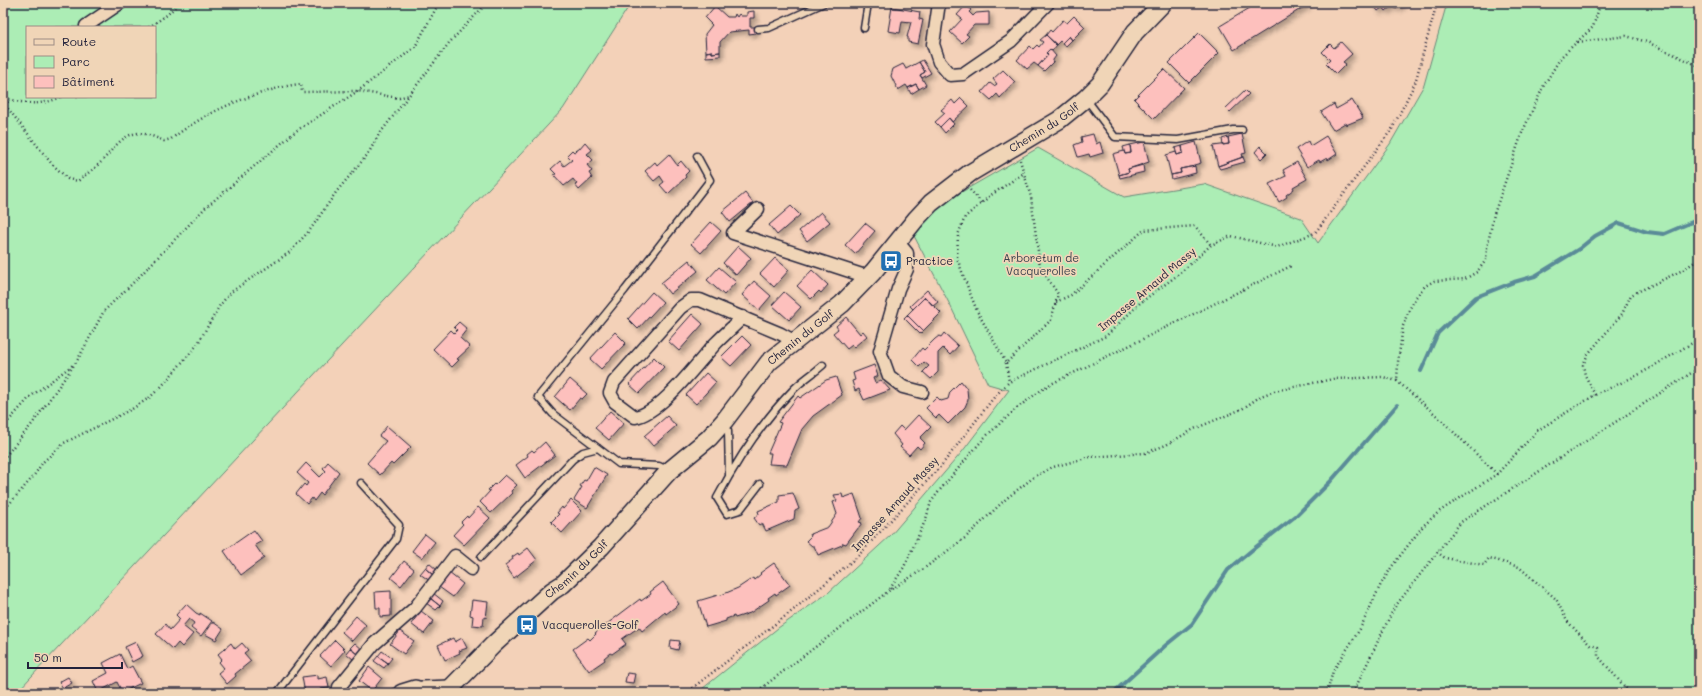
<svg xmlns="http://www.w3.org/2000/svg" width="1702" height="696" viewBox="0 0 1702 696" font-family="Mali,sans-serif">
<defs>
<filter id="shadow"><feDropShadow dx="3.5" dy="3.5" stdDeviation="2" flood-color="#0004"/></filter>
</defs>
<rect width="100%" height="100%" fill="#f3d1b8"/>
<filter id="ink" filterUnits="userSpaceOnUse"><feTurbulence type="fractalNoise" baseFrequency=".025" numOctaves="2"/><feDisplacementMap in="SourceGraphic" scale="8" xChannelSelector="R" yChannelSelector="G"/><feConvolveMatrix kernelMatrix="1 2 1 2 8 2 1 2 1" color-interpolation-filters="sRGB"/></filter>
<g filter="url(#ink)">
<path fill="#acedb5" stroke="#678878" fill-rule="evenodd" d="M3 3H631L563 109 16 693H3ZM27 27H155V97H27Z
M1447 3H1699V693H697L778 628 828 593 891 535 962 452 1009 390 988 384 950 305 913 234 939 205 1038 148 1124 197 1204 184 1301 218 1318 243 1390 144 1424 85Z"/>
<g fill="none" stroke-linecap="round" stroke-linejoin="round">
<path stroke="#5a8b98" stroke-width="4" d="M1421 371 1438 333 1476 297 1514 282 1535 276 1579 249 1595 236 1619 223 1647 232 1664 234 1699 219
M1113 693 1166 645 1192 624 1228 570 1252 550 1297 515 1330 482 1397 405"/>
</g>
<path fill="#fdc0bd" stroke="#22223b" filter="url(#shadow)" d="M1258 3H1306L1307 5 1234 50 1220 26Z
M1372 3H1404L1396 9 1393 5 1386 11 1383 7 1378 11Z
M966 5 971 10 969 12 973 16 976 13 989 12V25H974L966 34 969 36 962 43 950 32 962 19 957 15Z
M715 6 727 17H734L735 14 737 17 739 14 741 16H747V12L754 11V18H750V27H755L756 33 749 34V30L729 32 720 42V52L712 53V51L706 52 705 34 712 25 705 18Z
M892 7 920 12 919 19 923 20 918 44 908 42V37H907L911 22 902 21 900 33 888 31Z
M1074 16 1085 27 1072 40 1069 36 1062 43 1060 41 1056 45 1046 35 1050 30 1052 32 1063 20 1067 23Z
M1199 33 1219 53 1189 83 1169 63Z
M1046 35 1057 45 1052 51 1050 49 1046 53 1048 55 1038 66 1034 63 1027 69 1017 60 1030 46 1033 49 1037 45 1039 47 1043 42 1040 40Z
M1069 36 1072 40 1066 46 1062 43Z
M1341 42 1352 54 1343 62 1346 64 1336 74 1326 64 1330 60 1322 52 1330 44 1334 48Z
M1050 49 1056 56 1053 60V62L1044 71 1038 66 1048 55 1046 53Z
M712 51V53L720 52V56L706 57V52Z
M923 60 931 73 922 78 920 75 925 72 919 62Z
M919 62 925 72 920 75 926 85 919 89 916 84 908 88 906 85 898 90 891 76 893 69 903 64 906 69Z
M1164 69 1184 88 1154 119 1134 99Z
M1003 70 1015 82 1000 98 997 94 991 100 982 92 990 83 994 86 997 84 993 79Z
M916 84 919 89 911 94 908 88Z
M1245 90 1249 94 1230 112 1226 108Z
M961 98 969 106 952 122 949 118 940 127 935 122 945 113 941 110 952 100 955 104Z
M1352 100 1363 118 1346 125 1345 123 1333 130 1321 112 1334 104 1336 109Z
M949 118 954 124 945 133 940 127Z
M1093 134 1096 144 1100 142 1103 153 1090 157 1089 154 1078 157 1074 145 1082 142 1081 137Z
M1242 134 1246 153 1242 154 1243 157 1218 166 1213 146 1229 144 1228 137Z
M1326 136 1337 154 1328 160 1327 158 1320 162 1319 160 1307 167 1296 149 1308 141 1310 146Z
M1228 137 1229 144 1223 145 1222 139Z
M585 142 592 150 587 154 593 160 587 165 592 171 589 173 592 178 579 190 575 185 577 184 573 179 564 186 554 175 556 174 551 169 560 161 564 166 572 160 567 155 572 150 574 152 579 149Z
M1144 142 1149 162 1128 169 1129 172 1119 175 1113 154 1124 151 1125 154 1131 153 1130 145Z
M1196 142 1201 163 1194 165 1195 166 1180 169 1181 173 1171 175 1166 155 1176 152 1177 155 1183 153 1182 146Z
M1130 145 1131 153 1125 154 1123 147Z
M1182 146 1183 153 1177 155 1175 148Z
M1260 146 1267 153 1261 159 1255 152Z
M669 154 677 165 681 161 689 171 685 175 686 177 668 194 660 185 664 182 660 176 654 181 645 171 655 162 657 165Z
M1243 157 1245 162 1220 169 1218 166Z
M1297 162 1307 179 1293 187 1294 189 1286 195 1287 197 1279 202 1269 184 1286 176 1283 170Z
M1143 165 1144 172 1120 178 1119 175 1129 172 1128 169Z
M1195 166 1196 173 1172 179 1171 175 1181 173 1180 169Z
M745 193 753 203 730 222 722 212Z
M791 206 800 215 777 235 769 225Z
M821 212 830 222 807 241 799 231Z
M711 222 721 231 701 253 691 244Z
M865 223 875 231 855 254 845 245Z
M738 246 751 258 736 275 723 263Z
M775 258 789 270 774 287 760 274Z
M689 260 698 271 670 294 661 283Z
M719 267 736 282 724 295 707 280Z
M812 270 828 285 821 293 819 291 811 299 797 286Z
M754 281 771 296 759 310 742 295Z
M927 290 938 302 933 306 925 297 913 309 910 306Z
M652 292 663 302 638 329 628 319Z
M784 292 801 307 789 320 772 305Z
M925 297 941 313 923 331 907 315Z
M692 314 703 324 679 351 668 341Z
M907 315 923 331 920 334 904 318Z
M846 317 860 334 863 331 867 336 854 347 852 345 847 349 833 333 838 329 836 326Z
M459 322 467 329 460 338 470 347 457 359 459 360 452 367 433 349 451 330 454 333 457 330 454 327Z
M615 332 626 343 601 369 590 359Z
M944 333 958 346 950 355 943 348 938 353V372L931 379 923 372 929 366 924 362 919 367 912 360 922 348 924 350 935 339 939 336 941 337Z
M742 336 751 345 731 366 721 357Z
M654 357 664 367 639 393 629 384Z
M874 365 878 376 873 378 875 383 881 380 890 390 864 400 859 389 855 391 852 381 855 380 853 373Z
M706 373 716 382 696 404 686 395Z
M836 377 842 395 813 416 802 429 787 465 769 464 771 453H768L781 423 778 422 798 396 800 398 826 380Z
M570 379 587 394 582 399 580 398 570 410 555 397Z
M961 381 967 389 968 400 965 407 948 424 939 415 936 418 926 408 937 397 941 401 948 399 950 392Z
M610 411 624 423 609 440 595 428Z
M918 415 931 427 920 438 925 443 920 449 917 446 909 455 900 447 902 445 893 434 900 426 904 430Z
M667 416 676 426 653 446 644 436Z
M387 426 411 447 393 465 391 463 380 475 367 463 386 441 379 436Z
M545 442 555 455 525 478 516 465 528 456 527 454 532 450 534 452Z
M328 462 339 472 322 495 320 493 314 501 312 498 307 504 296 494 304 484 306 486 308 483 297 473 306 463 320 477 326 471 323 468Z
M594 467 607 475 587 508 574 500 582 487 580 486 584 480 586 481Z
M505 475 517 485 511 491 512 493 491 513 480 502 490 491 488 490 494 484 495 485Z
M793 493 799 509 795 511 794 519 766 531 762 523 759 525 754 518 759 514 758 511 779 502V495Z
M842 494 843 498 854 494 862 518 859 522 862 523 846 544 843 543 842 545 818 555 814 546H812L806 541 811 536 810 534 828 527 837 514 833 502 837 501 834 495Z
M571 500 582 511 562 533 551 522 559 514 557 513 562 507 563 509Z
M478 507 490 518 464 545 453 535 463 524 461 522 467 516 468 518Z
M254 530 262 541 255 545 264 558 241 575 224 551Z
M425 534 435 542 422 558 412 551Z
M528 548 537 560 514 578 505 565 513 559 512 557 518 553 519 555Z
M404 561 414 569 401 586 391 578Z
M429 563 438 571 434 576 425 568Z
M774 563 790 585 776 595 775 593 768 598 769 600 750 613 735 618 734 616 726 619V621L706 627 698 601 718 595 719 596 738 588 753 578 754 580 761 574 760 573Z
M425 568 434 576 430 581 420 574Z
M449 573 463 584 453 597 439 587Z
M663 582 679 604 666 614 665 612 642 631 639 627 622 639 626 644 612 654 610 653 604 658 605 660 589 671 573 649 588 638 590 640 596 634 595 633 640 599 641 601 651 594 650 592Z
M391 591V616L380 617V608H376L375 592Z
M433 593 443 601 440 606 430 598Z
M430 598 440 606 436 610 426 603Z
M472 600 488 602 486 618 484 617 483 626 472 625 473 616 470 615Z
M186 604 196 613 200 615V613L212 621 201 636 191 628 194 623 189 619 183 626 193 634 182 647 178 643 173 649 156 634 165 624 170 630 180 619 176 615Z
M421 611 434 621 424 634 411 624Z
M356 616 366 625 352 641 342 632Z
M213 622 223 629 216 640 205 634Z
M400 631 414 641 404 654 390 644Z
M453 638 455 642 462 638 467 648 459 651 460 653 445 660 438 645Z
M335 640 345 650 331 666 320 656Z
M671 640 680 641 678 650 670 648Z
M136 642 143 656 132 662 125 647Z
M231 643 235 649 242 643 248 650 244 653 251 661 235 674 236 676 227 684 218 673 224 668 219 662 222 659 218 654Z
M355 643 363 650 358 655 350 648Z
M350 648 358 655 354 660 346 653Z
M382 651 392 658 388 663 378 656Z
M120 654 127 669 132 666 141 683 122 692 117 682 98 692 93 681 108 673 103 663Z
M378 656 388 663 384 668 374 661Z
M369 667 382 678 372 691 359 681Z
M627 673 635 674 633 683 625 682Z
M318 675V679L327 677 329 688 320 689 321 691 305 693 302 677Z
M68 677 72 683 63 688 59 682Z"/>
<g fill="none" stroke-linecap="round" stroke-linejoin="round">
<g stroke="#22223b" stroke-width="9">
<path id="lane" d="M864 28 868 3
M758 29 769 28 824 3
M1087 100 1115 137 1178 140 1233 130H1242
M728 431 729 475
M667 470 659 466 619 464 553 414 538 397 625 290 710 180 697 156
M760 484 740 510 727 514 717 498C737 460 762 422 792 391 801 381 813 374 823 365
M481 557 573 459 583 452 598 448
M277 693 396 539 399 525 361 483"/>
</g>
<g stroke="#22223b" stroke-width="15">
<path id="street" d="M939 3 933 44 939 62 950 75 963 74 1011 41 1048 3
M86 26 120 3
M758 209 733 233 868 277
M897 241 907 253V269L898 289 880 351 889 376 903 387 922 392
M743 317C734 326 725 334 716 343 697 363 661 413 635 417L615 402 610 393 614 382 680 308 691 300H700L781 334 794 341
M338 693 339 687 374 644 415 608 455 556 471 569"/>
</g>
<g stroke="#22223b" stroke-width="20">
<g id="secondary">
<path d="M422 690 450 689"/>
<path d="M402 693 415 689 427 693"/>
<path id="s1" d="M446 693 493 645 552 591 563 584 601 547 669 471 709 438 725 420 769 362 842 304 873 272 916 219 931 203 970 173 1059 120 1086 98 1100 84 1135 32 1163 3"/>
</g>
</g>
<path stroke="#22223b" stroke-width="2.5" stroke-dasharray="1 3" stroke-linecap="butt" d="M149 27 167 15 179 3
M1578 42 1626 36 1647 42 1699 66
M3 92 9 99
M61 97C43 105 28 105 9 99L6 106 51 163 68 179 78 181C85 175 93 170 99 164 111 153 120 135 138 133 146 133 157 138 164 141L171 139C200 117 230 102 265 92 277 88 289 85 301 84L302 92 358 91 399 98 409 95
M1020 160 1031 197 1040 267 1058 294 1051 320 1006 363 977 311 968 288 957 258 958 235 965 217 991 195 1024 173
M970 190 982 203
M1056 302 1071 295 1144 230 1195 226 1211 245
M1006 363 1009 382
M1595 395 1585 375 1583 365 1588 354 1622 314 1631 295 1683 270 1699 259
M3 427 30 397 74 364
M3 459 32 424 77 361 104 311 136 280 205 208 296 131 358 91 415 47 439 3
M1497 474 1436 415 1397 381 1398 362 1403 326 1408 312 1416 297 1425 286 1434 281 1465 279 1477 272 1486 260 1487 248 1494 214 1522 133 1543 87 1561 57 1593 27 1599 8V3
M3 511 33 477 43 462 64 443 132 409 149 398 161 387 197 345 220 305 231 292 290 252 310 230 337 191 368 154 378 136 449 43 487 3
M1437 552 1445 558 1484 565 1489 558 1519 567 1556 599 1567 621 1590 645 1598 647V656L1630 693
M890 589 904 567 926 519 931 502 940 490 984 438 1017 408 1047 386 1291 266
M686 693 792 611 857 557 941 466 995 396 1009 382 1106 336 1140 303 1179 274 1211 245 1231 236 1277 247 1315 233 1392 129 1415 83 1437 3
M755 693 890 590 922 570 965 538 1007 498 1034 477 1053 467 1090 457 1145 453 1166 445 1194 429 1242 409 1261 396 1274 391 1333 379 1383 377 1397 381
M1327 693 1333 671 1360 629 1381 584 1393 565 1423 526 1440 511 1497 474 1538 430 1595 395 1640 374 1699 339
M1353 693 1394 608 1461 522 1699 368"/>
<use href="#lane" stroke="#f0d5b7" stroke-width="6"/>
<use href="#street" stroke="#f0d5b7" stroke-width="12"/>
<use href="#secondary" stroke="#f0d5b7" stroke-width="17"/>
</g>
</g>
<defs>
<g id="bus-square" transform="scale(1.15)"><rect x="-9" y="-9" width="18" height="18" rx="4" fill="#1f6fb2" stroke="#f0d5b7"/><path d="M-5-6H5V4H4V6H2V4H-2V6H-4V4H-5ZM-3.5-4V0h7V-4ZM-3.5 1.2v1.5H-2V1.2ZM2 1.2v1.5H3.5V1.2Z" fill="#fff"/></g>
</defs>
<g fill-rule="evenodd">
<use href="#bus-square" x="891" y="261"/>
<use href="#bus-square" x="527" y="625"/>
</g>
<g text-anchor="middle" stroke-width="3.5" stroke-linejoin="round" paint-order="stroke">
<g font-size="11" fill="#22223b" stroke="#f0d5b7">
<text dy="4" stroke="none"><textPath href="#s1" startOffset="828">Chemin du Golf</textPath></text>
<text transform="translate(1147 289) rotate(-40)" y="4">Impasse Arnaud Massy</text>
<text dy="4" stroke="none"><textPath href="#s1" startOffset="504">Chemin du Golf</textPath></text>
<text transform="translate(895 504) rotate(-48)" y="4">Impasse Arnaud Massy</text>
<text dy="4" stroke="none"><textPath href="#s1" startOffset="180">Chemin du Golf</textPath></text>
</g>
<g font-size="11" fill="#37404d" stroke="#f0d5b7">
<text x="1041" y="262">Arboretum de<tspan x="1041" dy="13">Vacquerolles</tspan></text>
</g>
<g font-size="11" fill="#22223b" stroke="#f0d5b7" text-anchor="start">
<text x="906" y="265">Practice</text>
<text x="542" y="629">Vacquerolles-Golf</text>
</g>
</g>
<rect width="1702" height="696" fill="none" stroke="#f0d5b7" stroke-width="16"/>
<rect x="8" y="8" width="1686" height="680" fill="none" stroke="#22223b" stroke-width="1.5" filter="url(#ink)"/>
<rect x="26" y="26" width="130" height="72" fill="#f0d5b7" stroke="#9e8d85"/>
<rect x="34" y="39" width="20" height="6" fill="#f0d5b7" stroke="#9e8d85"/>
<text x="62" y="46" font-size="12" fill="#22223b">Route</text>
<rect x="34" y="56" width="20" height="12" fill="#acedb5" stroke="#9e8d85"/>
<text x="62" y="66" font-size="12" fill="#22223b">Parc</text>
<rect x="34" y="76" width="20" height="12" fill="#fdc0bd" stroke="#9e8d85"/>
<text x="62" y="86" font-size="12" fill="#22223b">Bâtiment</text>
<path d="M28 662v6h94v-6" fill="none" stroke="#22223b" stroke-width="2"/>
<text x="34" y="662" font-size="12" fill="#22223b" stroke="#f0d5b7" stroke-width="3" paint-order="stroke">50 m</text>
</svg>
